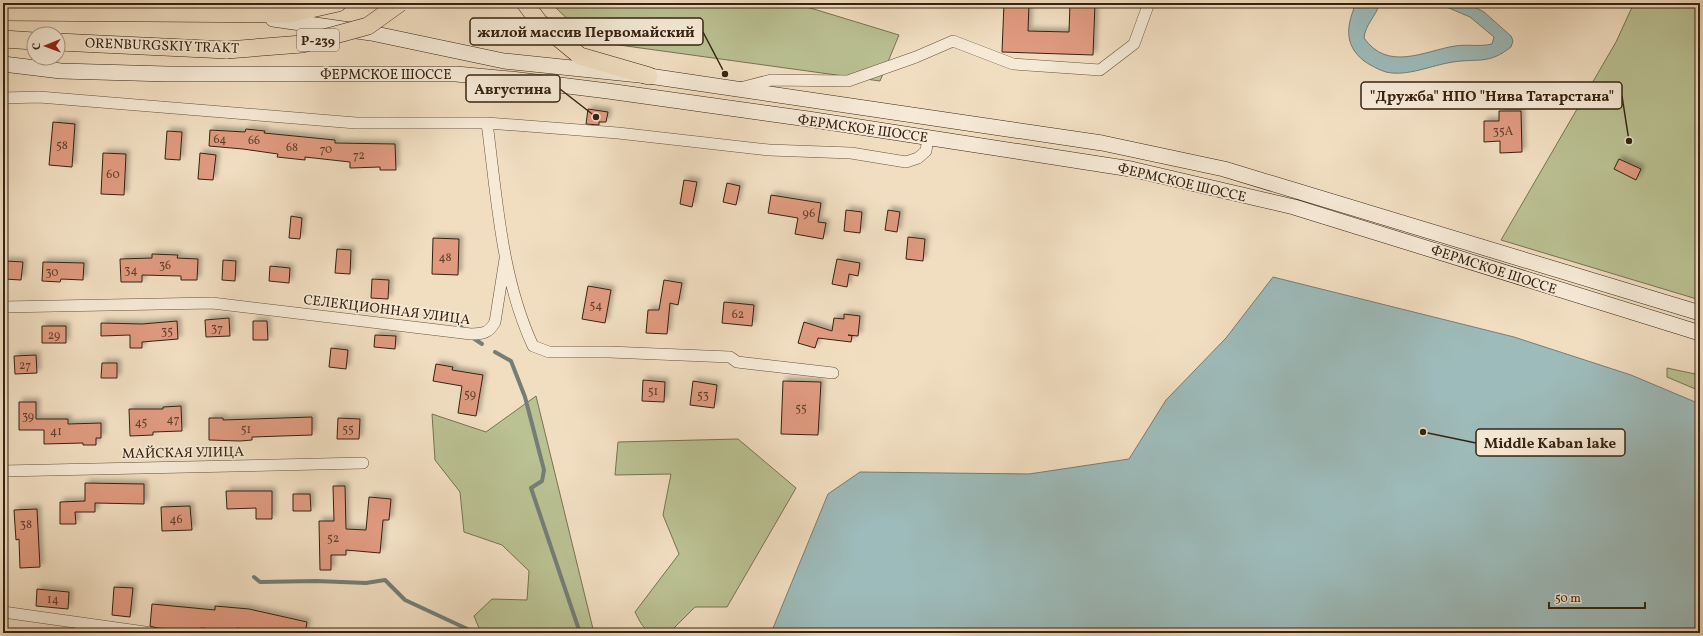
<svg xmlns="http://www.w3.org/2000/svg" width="1703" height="636" viewBox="0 0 1703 636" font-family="Vollkorn,serif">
<defs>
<filter id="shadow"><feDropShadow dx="3.5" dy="-3.5" stdDeviation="2" flood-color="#0004"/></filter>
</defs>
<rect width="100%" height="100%" fill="#f1dec1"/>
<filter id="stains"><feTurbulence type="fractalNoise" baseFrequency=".005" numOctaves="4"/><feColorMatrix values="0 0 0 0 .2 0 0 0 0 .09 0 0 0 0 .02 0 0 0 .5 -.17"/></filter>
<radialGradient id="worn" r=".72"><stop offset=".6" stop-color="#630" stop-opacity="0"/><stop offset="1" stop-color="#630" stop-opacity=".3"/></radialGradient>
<path fill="#bac193" stroke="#787252" d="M551 3H794L899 35 880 81 590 41Z
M1634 3H1700V300L1501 240 1616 42Z
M1667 368 1700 375V391L1667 377Z
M536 396 594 633H481L474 616 492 599 527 600 529 571 502 545 464 532 460 492 435 460 432 414 486 432Z
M738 439 796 488 727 607H695L669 633C646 633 645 632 635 612L679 554 663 515 671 474 615 475 618 442Z"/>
<path fill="#9dbbba" stroke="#747e76" d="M1356 3H1380C1376 16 1365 25 1364 38 1388 72 1424 51 1455 46 1467 44 1480 47 1492 44L1494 37 1470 17 1437 3H1467L1484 12 1511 36 1513 41 1511 47C1488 65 1479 58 1453 62 1432 65 1407 77 1386 72 1379 70 1370 65 1364 61 1343 44 1347 25 1356 3Z
M1273 277 1514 337 1631 375 1700 404V633H771L828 494 860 472 1029 474 1129 459 1166 400 1226 338Z"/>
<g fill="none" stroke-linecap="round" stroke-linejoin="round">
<path stroke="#747e76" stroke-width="4" d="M424 317 456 322 464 330
M473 338 482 344
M495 352 511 361 525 397 544 470 542 481 531 488 580 633
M254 577 260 582 316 581 366 583 385 580 405 600 476 633"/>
</g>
<path fill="#df9a7f" stroke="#362311" filter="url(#shadow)" d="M1004 3H1029L1028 31 1069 32 1070 3H1095L1093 55 1002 52Z
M588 109 608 112 606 122H599V125L586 124Z
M1499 111H1521L1522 152 1500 153V141L1484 142V121H1499Z
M53 122 75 124 72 167 49 165Z
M246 129 265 131 264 133 335 140V143L395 144 396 170H380V167L350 168V162L305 157V160L277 157 278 154 243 149 209 146 210 130 245 132Z
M167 131 182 132 180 160 165 159Z
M103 153 126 154 124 195 101 194Z
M200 153 216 155 213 180 198 179Z
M1619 159 1641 169 1636 180 1614 169Z
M684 180 697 182 692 207 680 204Z
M727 183 740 186 736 205 723 202Z
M771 195 821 203 818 222 826 223 823 239 795 234 798 218 768 213Z
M846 210 862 212 860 233 844 231Z
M888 210 900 212 897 232 885 230Z
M291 216 302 218 300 239 289 238Z
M908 237 925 239 923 261 906 259Z
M433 238 459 239 458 275 432 274Z
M337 249 351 250 350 274 335 273Z
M152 254 178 255 177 258 198 259 197 280H181V276L142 275V282H121L120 259 152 258Z
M837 259 860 263 858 276 849 274 847 287 832 284Z
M223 260 236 261 235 281 222 280Z
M5 261 23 262 21 280 4 279Z
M43 262 84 263 83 280 61 279 60 282 42 281Z
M270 266 290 268 289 283 269 281Z
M372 279 389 280 388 299 371 298Z
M664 280 682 283 678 305 670 303 667 334 646 333 648 310H659Z
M588 286 611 290 605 323 582 319Z
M724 302 754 305 752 326 722 323Z
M844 314 860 316 858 336 848 335 852 336 851 342 818 338 815 348 798 343 804 322 832 331 834 318 844 319Z
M229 318 230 336 206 337 205 320Z
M177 321 178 339 142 342V348H130V335L101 336V323L142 324Z
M253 321H267L268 340H253Z
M42 326H66V343H42Z
M375 335 396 336 395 349 374 347Z
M331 348 348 350 346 369 329 367Z
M36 355 37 373 15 374 14 356Z
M102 363H117V378H101Z
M436 364 453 367 452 370 483 375 476 416 458 413 462 386 433 381Z
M643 380 665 382 664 402 642 401Z
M693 381 717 385 714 408 690 405Z
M783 381 821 382 818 435 781 434Z
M19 402H36V419H68V424L101 423V438H96V445H83V443L44 444V430H19Z
M181 406 182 431 153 432V435L130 436 129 409H163V407Z
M312 417V435L252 437V440L240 441 209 440V418H223V420Z
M338 418 360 419 359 439H337Z
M85 483 144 484V504L95 503V512H75L76 524H60V502L85 501Z
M333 486H345L346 529 366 530 369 497 391 499 389 520H383L380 553 346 550V555H331V570H320L319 521H334Z
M226 491H272V519H256V508L227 509Z
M293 494H310L311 511H293Z
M190 506 192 530 162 531 161 507Z
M37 509 40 567 20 568 19 539 16 540 14 510Z
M114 587 133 588 130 617 112 615Z
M37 589 69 592 68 609 36 606Z
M152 604 215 610V606L249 609 307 622 305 633H267L237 628V631L201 628 200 631 157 628 150 626Z"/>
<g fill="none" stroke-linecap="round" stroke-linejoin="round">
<g stroke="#65523d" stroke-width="12">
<path id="street" d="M740 88 771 80 848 81 916 57 953 41 1013 64 1100 70 1134 44 1149 3
M3 98 39 97 356 123H487L618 133 769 150 851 153 906 162 918 158 926 151 928 137
M487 123C497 198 501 277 533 346L549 352H609L730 357 737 362 833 373
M3 307 212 303 471 334C483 334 489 333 495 322L505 259
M3 471 363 463
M3 612 152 633"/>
</g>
<g stroke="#362311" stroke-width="16">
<path id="secondary" d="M273 19 371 33 504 61 649 76 1102 143 1224 169 1700 313
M3 64 61 71 168 74H456L511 79 608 91 808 119 1131 169 1294 207 1700 333"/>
</g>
<g stroke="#362311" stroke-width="18">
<path id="primary" d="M525 3 539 22 580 56 649 76
M3 12 289 14 338 3
M3 39 34 41
M58 42 227 50"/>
</g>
<use href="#street" stroke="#f6ead7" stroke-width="11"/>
<use href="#secondary" stroke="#f6ead7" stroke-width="15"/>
<use href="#primary" stroke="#f1dec1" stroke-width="17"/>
<g stroke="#362311" stroke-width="18" stroke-linecap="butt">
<path id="primary-bridge" d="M227 50 302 44 368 26 400 3"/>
</g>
<use href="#primary-bridge" stroke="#f1dec1" stroke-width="17"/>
</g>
<g text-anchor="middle" stroke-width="3.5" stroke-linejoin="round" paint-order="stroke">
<g font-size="12" fill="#60412c">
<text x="1503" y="135">35А</text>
<text x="220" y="143">64</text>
<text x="254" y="144">66</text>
<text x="62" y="149">58</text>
<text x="292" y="151">68</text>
<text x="326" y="153">70</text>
<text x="359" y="159">72</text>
<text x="113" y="178">60</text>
<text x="809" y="217">96</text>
<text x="445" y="261">48</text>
<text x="165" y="269">36</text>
<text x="131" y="274">34</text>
<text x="52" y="276">30</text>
<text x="596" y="309">54</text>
<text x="738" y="318">62</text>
<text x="217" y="332">37</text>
<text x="167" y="335">35</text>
<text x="54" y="339">29</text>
<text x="25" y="369">27</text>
<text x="653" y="395">51</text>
<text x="470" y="398">59</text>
<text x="703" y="399">53</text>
<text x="801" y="412">55</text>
<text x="28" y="420">39</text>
<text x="173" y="423">47</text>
<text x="141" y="426">45</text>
<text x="246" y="433">51</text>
<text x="348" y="433">55</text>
<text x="56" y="435">41</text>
<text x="176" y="523">46</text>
<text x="26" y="528">38</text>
<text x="333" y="542">52</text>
<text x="53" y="603">14</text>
</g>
<rect fill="#f6ead7" stroke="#705f4c" stroke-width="1" x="297" y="29" width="42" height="22" rx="3"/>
<g font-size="13" font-weight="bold" fill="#362311">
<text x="318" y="45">Р-239</text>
</g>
<g font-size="14" fill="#362311" stroke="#f6ead7">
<text transform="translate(162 45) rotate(2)" y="5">ORENBURGSKIY TRAKT</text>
<text x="386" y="79">ФЕРМСКОЕ ШОССЕ</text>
<text transform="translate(863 128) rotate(8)" y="5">ФЕРМСКОЕ ШОССЕ</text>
<text transform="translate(1182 182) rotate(13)" y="5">ФЕРМСКОЕ ШОССЕ</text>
<text transform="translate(1494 269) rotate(18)" y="5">ФЕРМСКОЕ ШОССЕ</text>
<text transform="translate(387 309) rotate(7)" y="5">СЕЛЕКЦИОННАЯ УЛИЦА</text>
<text transform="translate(183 452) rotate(-1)" y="5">МАЙСКАЯ УЛИЦА</text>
</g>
</g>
<path fill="none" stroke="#362311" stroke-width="1.5" d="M725 74L703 32M596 117L560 89M1629 141L1622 96M1423 432L1476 443"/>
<g fill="#362311" stroke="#f6ead7" stroke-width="1.5">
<circle cx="725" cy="74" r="4"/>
<circle cx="596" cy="117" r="4"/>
<circle cx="1629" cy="141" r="4"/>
<circle cx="1423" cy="432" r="4"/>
</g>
<g fill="#f6ead7" stroke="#362311" stroke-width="1.5">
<rect x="470" y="18" width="233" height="27" rx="4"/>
<rect x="466" y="75" width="94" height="27" rx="4"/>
<rect x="1361" y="82" width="261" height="27" rx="4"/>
<rect x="1476" y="429" width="149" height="27" rx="4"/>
</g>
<g font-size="15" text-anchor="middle" font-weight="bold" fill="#362311">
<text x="586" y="37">жилой массив Первомайский</text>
<text x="513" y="94">Августина</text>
<text x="1492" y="101">"Дружба" НПО "Нива Татарстана"</text>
<text x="1550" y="448">Middle Kaban lake</text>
</g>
<rect width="1703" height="636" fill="none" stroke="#f1dec1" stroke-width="16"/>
<rect x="4" y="4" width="1695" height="628" fill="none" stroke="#362311" stroke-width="2"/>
<rect x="8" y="8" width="1687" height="620" fill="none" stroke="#362311"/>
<g transform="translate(46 46) rotate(269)"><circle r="19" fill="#f6ead7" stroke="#a99a88"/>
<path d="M0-3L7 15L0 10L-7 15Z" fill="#8f2418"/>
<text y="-6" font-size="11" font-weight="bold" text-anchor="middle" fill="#362311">С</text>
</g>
<path d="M1549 602v6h96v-6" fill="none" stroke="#362311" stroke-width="2"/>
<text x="1555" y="602" font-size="12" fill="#362311" stroke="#f6ead7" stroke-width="3" paint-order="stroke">50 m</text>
<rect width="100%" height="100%" filter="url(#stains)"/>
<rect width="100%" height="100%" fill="url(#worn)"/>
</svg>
